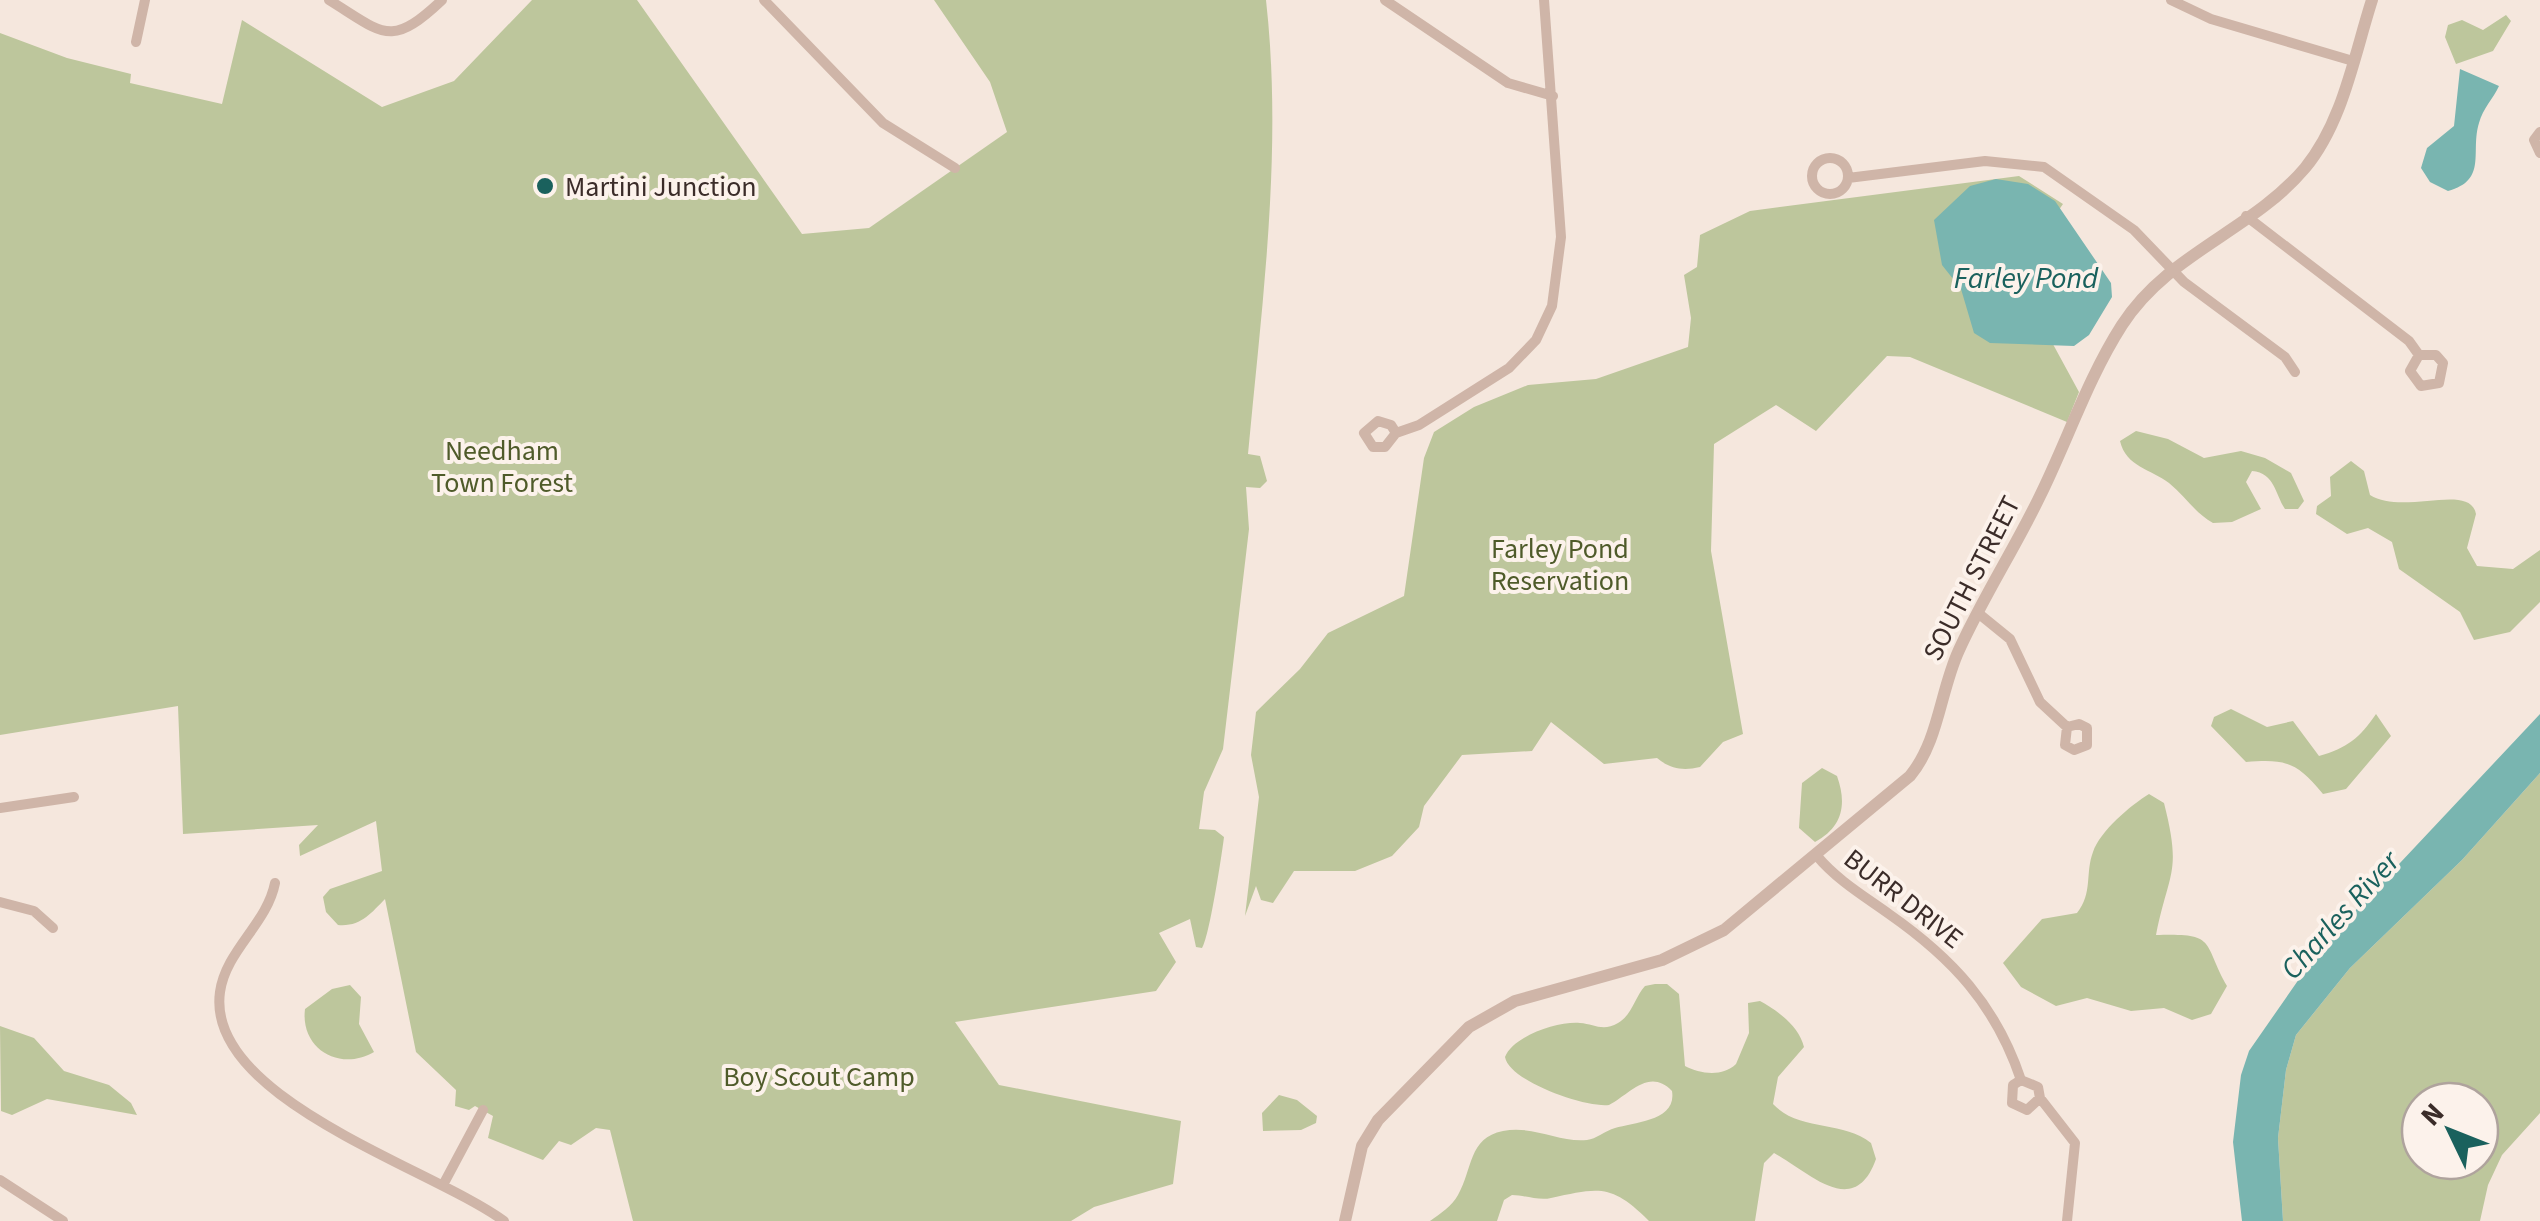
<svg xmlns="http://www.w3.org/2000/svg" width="2540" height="1221" viewBox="0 0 2540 1221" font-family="'Source Sans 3',sans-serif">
<rect width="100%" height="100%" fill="#f5e7dd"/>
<path fill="#bdc69c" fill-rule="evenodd" d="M532 0H637L802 234 869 228 1007 132 990 82 934 0H1266C1283 151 1262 303 1248 454L1260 456 1267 481 1260 488 1246 487 1249 529 1223 749 1204 792 1199 829 1215 830 1224 837C1222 854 1209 939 1202 948L1196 947 1190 919 1159 933 1176 962 1156 991 955 1022 999 1085 1181 1121 1173 1184 1094 1207 1071 1221H633L610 1130 596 1128 571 1145 559 1141 543 1160 488 1138 493 1116 475 1106 469 1110 455 1106 456 1090 416 1052 385 899C371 913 361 927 338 925L326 912 323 897 330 889 382 871 376 821 300 856 299 845 318 825 183 834 178 706 0 735V33L67 58 131 74 130 83 222 104 242 20 382 107 454 81Z
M2506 15 2511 21 2493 51 2456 64 2445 37 2448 25 2462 20 2483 30Z
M2019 176 2063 204 2054 217 2048 335 2079 392 2067 422 1910 357 1887 356 1816 431 1776 405 1714 444 1711 551 1743 734 1723 742 1700 767C1683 771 1670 769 1657 758L1604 764 1551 722 1532 751 1462 755 1424 806 1419 827 1392 856 1355 871H1294L1273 903 1261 900 1256 886 1245 916 1259 797 1251 755 1256 712 1300 669 1328 633 1404 596 1424 458 1434 432 1474 407 1528 385 1596 379 1688 347 1691 318 1684 275 1697 267 1700 235 1750 211Z
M2136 431 2168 439 2204 458 2241 451 2265 458 2291 473 2304 501 2298 509H2285C2275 494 2275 473 2252 471L2246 482 2261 509 2232 522 2213 523C2195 513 2185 496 2169 483 2151 469 2126 467 2120 441Z
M2351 461 2364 471 2370 495C2403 516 2470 482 2476 514L2467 548 2477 566 2513 569 2540 550V602L2510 632 2474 640 2460 612 2399 569 2392 542 2368 528 2347 534 2316 514 2317 506 2331 496 2330 477Z
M2231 709 2267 727 2293 721 2319 756C2347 748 2360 738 2376 714L2391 736 2346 789 2323 794C2296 761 2284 759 2246 762L2211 726 2214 717Z
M1822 768 1837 776C1847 804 1843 827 1815 842L1799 828 1802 783Z
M2540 773V1113L2502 1155 2488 1185 2480 1221H2283L2278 1138 2286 1070 2296 1035 2350 968 2462 860ZM2420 1101H2480V1161H2420Z
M2149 794 2164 803C2182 874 2169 870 2156 935 2218 933 2202 942 2227 986L2211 1014 2192 1020 2164 1008 2131 1011 2087 998 2056 1006 2021 987 2003 963 2042 919 2077 913C2093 893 2085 873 2093 852 2100 831 2131 805 2149 794Z
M1655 984H1667L1679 994 1685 1066C1700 1074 1723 1077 1736 1064L1749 1033 1748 1003 1760 1001C1778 1011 1799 1026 1804 1047L1778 1077 1773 1104C1799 1132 1843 1120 1871 1143L1876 1159C1854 1221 1808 1171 1774 1153L1764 1163 1755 1221H1649C1611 1183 1599 1188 1551 1198 1539 1201 1524 1195 1512 1195L1504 1200 1497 1221H1430C1440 1214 1452 1206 1458 1195 1473 1169 1468 1138 1503 1131 1534 1125 1560 1143 1587 1140 1596 1139 1605 1131 1615 1128 1634 1122 1677 1121 1672 1091 1649 1067 1629 1095 1609 1105 1585 1108 1509 1081 1505 1057 1513 1036 1558 1021 1580 1023 1594 1024 1603 1032 1618 1023 1632 1015 1635 997 1645 986Z
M350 985 361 997 359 1024 374 1052C340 1072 300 1049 305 1009L332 989Z
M0 1026 34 1038 64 1071 109 1085 131 1103 137 1115 47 1099 12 1115 1 1111Z
M1279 1095 1297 1100 1317 1116 1316 1123 1301 1130 1263 1131 1262 1113Z"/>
<path fill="#79b5b0" d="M2460 69 2499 86C2493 99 2483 108 2479 123 2470 152 2488 180 2448 191L2430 182 2421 168 2427 148 2454 126Z
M1996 179 2028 184 2055 201 2111 283 2112 297 2089 335 2074 346 1990 343 1974 333 1961 289 1942 265 1934 220 1970 186Z
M2540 714V773L2462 860 2350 968 2296 1035 2286 1070 2278 1138 2283 1221H2242L2233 1142 2241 1075 2249 1051 2322 946Z"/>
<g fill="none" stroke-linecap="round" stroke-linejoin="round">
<path stroke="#cfb5a8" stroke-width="10" d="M329 0C384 34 390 49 442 0
M764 0 883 123 955 168
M1385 0 1508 83 1553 96
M2171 0 2211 19 2353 61
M136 42 145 0
M2540 132 2534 140 2540 153
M1812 176a18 18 0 1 1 36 0a18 18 0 1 1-36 0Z
M1848 178 1985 161 2044 167 2134 230 2184 282 2285 357 2295 372
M2246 216 2409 341 2419 355 2410 371 2421 386 2439 383 2443 363 2436 355H2419
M1396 433 1391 425 1378 421 1364 433 1373 447H1385L1396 433 1419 425 1509 368 1536 340 1552 306 1561 237 1544 0
M1978 613 2010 639 2040 702 2067 727 2065 745 2074 750 2087 745V728L2079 724 2067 727
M0 808 74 797
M1817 856C1837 880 1864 896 1889 914 1952 958 1996 1005 2021 1080L2013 1085 2012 1103 2027 1110 2040 1098 2038 1087 2021 1080
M275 883C267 924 226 950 220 992 205 1099 432 1168 504 1221
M0 902 34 911 53 928
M2040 1098 2075 1143 2067 1221
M0 1180 63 1221
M443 1185 483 1110"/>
<path stroke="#cfb5a8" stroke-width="12" d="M1345 1221 1362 1146 1378 1120 1469 1027 1515 1001 1662 960 1724 930 1910 776C1939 741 1940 691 1959 650 1983 597 2015 548 2040 496 2068 439 2088 378 2122 325 2168 253 2252 231 2305 168 2343 122 2354 56 2372 0"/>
</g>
<circle fill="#1a615d" stroke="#fcf2eb" stroke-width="4" cx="545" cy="186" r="10"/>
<g text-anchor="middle" stroke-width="8" stroke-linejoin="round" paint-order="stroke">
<g font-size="28" fill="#3b2c29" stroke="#fcf2eb" text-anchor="start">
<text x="565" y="196">Martini Junction</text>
</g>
<g font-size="28" fill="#4f5b2a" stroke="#fcf2eb">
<text x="502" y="460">Needham<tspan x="502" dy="32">Town Forest</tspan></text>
<text x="1560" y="558">Farley Pond<tspan x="1560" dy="32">Reservation</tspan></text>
<text x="819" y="1086">Boy Scout Camp</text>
</g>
<g font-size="28" fill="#3b2c29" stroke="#fcf2eb">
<text transform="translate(1971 578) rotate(-63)" y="10">SOUTH STREET</text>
<text transform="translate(1904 898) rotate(38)" y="10">BURR DRIVE</text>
</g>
<g font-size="30" font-style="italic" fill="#1a615d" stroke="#fcf2eb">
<text x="2026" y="288">Farley Pond</text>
<text transform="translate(2340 915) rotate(-48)" y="10">Charles River</text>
</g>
</g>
<g transform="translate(2450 1131) rotate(313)"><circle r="48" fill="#fcf2eb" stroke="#afa39d" stroke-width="2.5"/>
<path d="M0-8L18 38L0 25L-18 38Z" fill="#1a615d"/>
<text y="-15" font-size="28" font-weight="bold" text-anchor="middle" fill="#3b2c29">N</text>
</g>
</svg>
